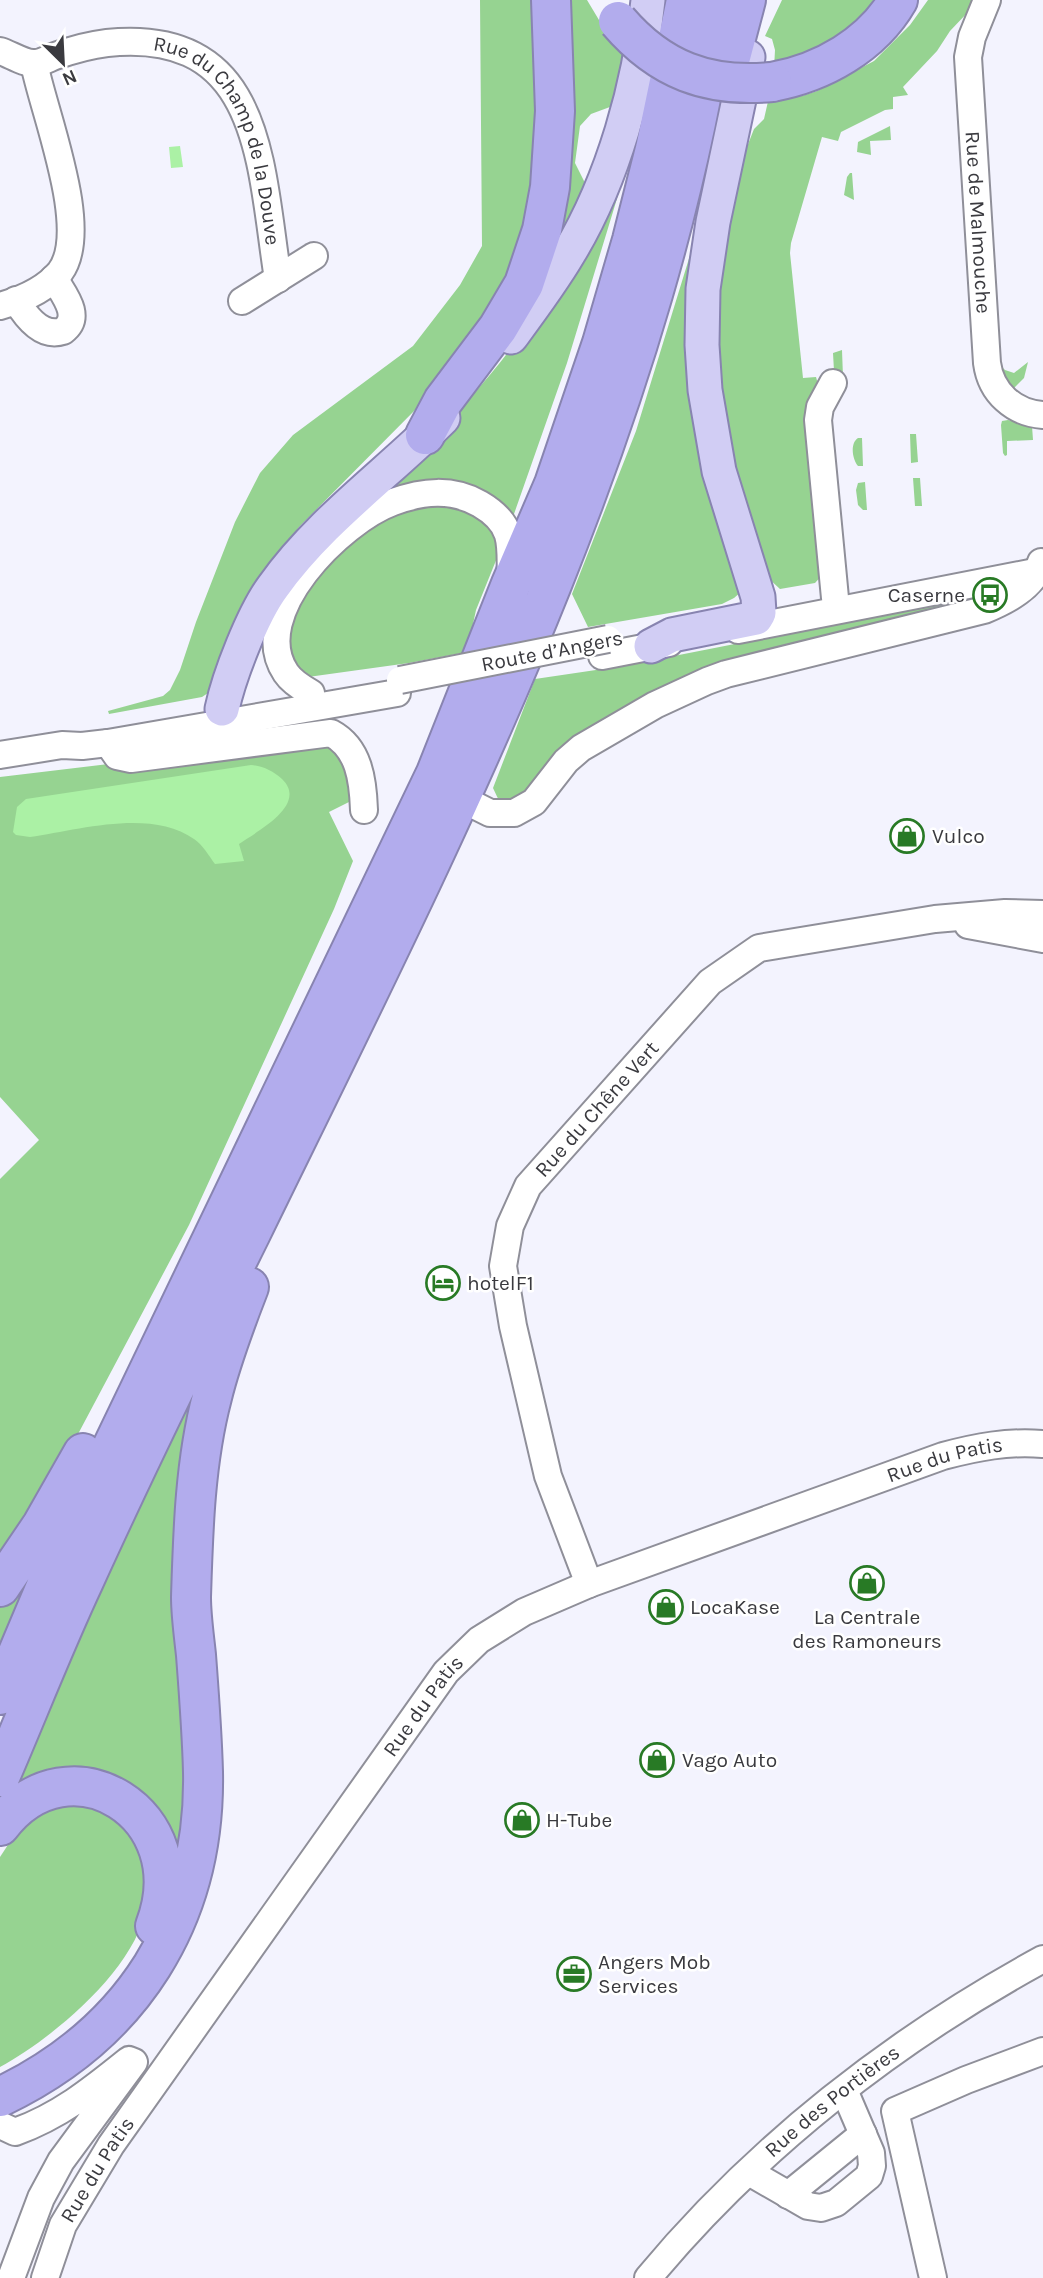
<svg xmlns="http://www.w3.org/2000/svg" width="1043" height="2278" viewBox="0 0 1043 2278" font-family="Karla,sans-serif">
<rect width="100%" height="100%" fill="#f3f3fe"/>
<path fill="#96d391" d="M480 0H540L534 202 500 297 421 404 300 526 260 575 231 641 214 689 202 697 109 714 108 711 163 696 170 690 180 670 196 622 235 522 260 473 293 435 413 346 460 285 482 246Z
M561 0H587L602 25 628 51 618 104 591 114 580 126 575 163 586 185 559 241Z
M782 0H885L864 25 774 69 775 50 772 39 765 36Z
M928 0H975L969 11 950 31 937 51 903 87 908 95 893 97V109L885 110 841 132 838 141 822 137 791 243 790 253 803 378 816 377 818 384 824 573 815 583 780 589 766 576 734 482 712 319 740 154 745 152 754 129 764 119 769 97 802 96 817 91 874 61 910 25Z
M890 126 891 140 870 141 871 155 857 152 858 142Z
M633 146 567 363 514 514 367 495C409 457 453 419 489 376 548 306 589 225 633 146Z
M850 173H852L854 200 844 195 847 177Z
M702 247 741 592 734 598 722 604 588 627 572 594 636 431 691 252Z
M842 350 843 377 834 371 833 353Z
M1028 362 1024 378 1011 391 997 365H1000L1005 370 1014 373Z
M1008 420 1032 426 1033 440 1007 441V455L1005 456 1003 453 1001 425 1002 421Z
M910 434H916L918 462 911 463Z
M858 438H862L863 466H858C852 459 850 443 858 438Z
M913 478H920L922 506H915Z
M865 482 867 510H863L858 505 856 490 858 483Z
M429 501 476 512 499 538V553L476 610 467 652 409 663 308 677 285 661V614L310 576 381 514Z
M969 598 976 600 707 676 520 803 501 805 493 788 535 679 623 666Z
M326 738 341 752 357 798 329 812 353 861 334 909 189 1225 60 1468 0 1562V1179L39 1140 0 1097V777Z
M193 1394 196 1769 183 1864 145 1807 12 1799 17 1775 105 1574Z
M38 1557 0 1647V1602Z
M71 1800 110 1811 142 1842C143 1861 149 1888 146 1907 137 1968 52 2039 0 2067V1857L21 1825 40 1810Z"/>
<path fill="#abf1a5" d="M180 146 183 167 171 168 169 147Z
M251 765C263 766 273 771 282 779 309 805 256 832 239 844L244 861 215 864C209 856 203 845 194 839 151 808 78 830 30 837L16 835 13 832 17 807 26 799Z"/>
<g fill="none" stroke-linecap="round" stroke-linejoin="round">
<g stroke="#8f8f99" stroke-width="30">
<g id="minor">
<path id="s1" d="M987 0 972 37 968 57 987 363C991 393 1014 413 1043 415"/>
<path id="s2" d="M0 51C10 54 25 64 35 63 42 63 49 58 55 56 72 50 90 45 107 43 263 27 260 165 278 279"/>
<path d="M16 300C26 317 42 338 63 331 83 316 63 294 54 278"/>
<path d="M242 301 314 256"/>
<path d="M0 306C21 300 46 289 60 272 92 230 43 111 34 63"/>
<path d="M833 383 820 407 818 420 835 598"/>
<path d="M738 630 1040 571"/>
<path d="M602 656 669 643"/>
<path d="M311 693C302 688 292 682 286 673 246 614 341 521 393 502 423 491 452 488 480 504 492 511 504 521 508 535 512 548 510 564 511 578"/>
<path d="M108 743 117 756 131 759 331 733C359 748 363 780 364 810"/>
<path d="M0 755 62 745 82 746 108 743 397 693"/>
<path d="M460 798 490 813H514L534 802 566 761 581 748 655 705 707 681 726 674 984 610C1006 601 1034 587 1041 562"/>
<path d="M968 925 1043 939"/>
<path id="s3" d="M589 1584 548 1476 513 1326 503 1266 510 1226 528 1186 710 982 759 948 935 919 1005 913 1043 914"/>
<path d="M0 2125 15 2132C60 2116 93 2089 129 2060L134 2062 61 2161 41 2198 11 2278"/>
<path d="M749 2172 808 2206 821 2208 836 2203 869 2176 872 2166 871 2153 844 2090"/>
<path d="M788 2195 863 2134"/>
<path id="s4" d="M45 2278 63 2225 111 2145 446 1672 479 1640 524 1612 589 1584 943 1456C977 1447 1008 1441 1043 1444"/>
<path id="s5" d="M648 2278C757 2147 894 2040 1043 1959"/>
<path d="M933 2278 895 2111 966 2080 1043 2051"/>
</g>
</g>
<g stroke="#8884b0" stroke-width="37">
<path id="major" d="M511 337C531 310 552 282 569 253 613 180 640 84 648 0
M651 646 672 635 756 618 759 613 758 597 719 471 705 390 702 345 703 289 713 222 748 57
M222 709C229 676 253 614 273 587 319 522 387 474 443 418"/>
</g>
<g stroke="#8884b0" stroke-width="42">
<path id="highway" d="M731 57 746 0
M772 82C822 73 872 45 898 0
M425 435 443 401 498 328 524 284 542 230 550 187 555 111 551 0
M0 1587 42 1525 83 1453
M0 1695 52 1572 436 773 511 584 554 484 602 343 632 240 655 149 686 0
M0 1777C28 1712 54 1645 84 1581 137 1464 194 1348 251 1233 442 841 654 436 718 0
M0 1826C69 1735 198 1814 155 1926
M0 2097C132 2034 206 1919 203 1772 202 1733 199 1694 196 1655 194 1636 191 1616 191 1597 193 1531 195 1461 212 1397 221 1360 235 1323 249 1287"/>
</g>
<use href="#minor" stroke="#fff" stroke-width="26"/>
<use href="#major" stroke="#d1cdf4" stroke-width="33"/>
<use href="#highway" stroke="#b2aced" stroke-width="38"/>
<g stroke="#8f8f99" stroke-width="30" stroke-linecap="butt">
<path id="minor-bridge" d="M400 680 608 639"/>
</g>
<g stroke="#8884b0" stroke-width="42" stroke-linecap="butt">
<path id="highway-bridge" d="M618 21C660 70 708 88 772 82"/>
</g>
<use href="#minor-bridge" stroke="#fff" stroke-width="26"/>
<use href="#highway-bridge" stroke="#b2aced" stroke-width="38"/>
</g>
<defs>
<g id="bus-ring" transform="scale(1.75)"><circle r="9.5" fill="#fff" stroke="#287a25" stroke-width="1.5"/><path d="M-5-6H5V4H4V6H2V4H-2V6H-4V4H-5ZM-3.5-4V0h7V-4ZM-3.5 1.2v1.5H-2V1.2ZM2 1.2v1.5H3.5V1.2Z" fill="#287a25"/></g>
<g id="shop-ring" transform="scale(1.75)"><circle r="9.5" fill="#fff" stroke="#287a25" stroke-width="1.5"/><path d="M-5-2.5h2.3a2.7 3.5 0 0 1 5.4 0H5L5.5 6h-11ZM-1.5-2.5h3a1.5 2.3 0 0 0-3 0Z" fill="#287a25"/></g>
<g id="hotel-ring" transform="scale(1.75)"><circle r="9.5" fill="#fff" stroke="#287a25" stroke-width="1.5"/><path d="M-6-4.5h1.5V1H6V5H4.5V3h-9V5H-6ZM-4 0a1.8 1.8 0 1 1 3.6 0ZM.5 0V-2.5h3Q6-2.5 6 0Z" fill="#287a25"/></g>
<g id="office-ring" transform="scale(1.75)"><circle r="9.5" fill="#fff" stroke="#287a25" stroke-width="1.5"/><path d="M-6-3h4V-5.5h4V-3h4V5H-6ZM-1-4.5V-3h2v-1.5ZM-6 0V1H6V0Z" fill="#287a25"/></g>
</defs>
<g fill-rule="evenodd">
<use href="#bus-ring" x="990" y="595"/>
<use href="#shop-ring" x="907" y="836"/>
<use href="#hotel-ring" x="443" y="1283"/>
<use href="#shop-ring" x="867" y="1583"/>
<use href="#shop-ring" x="666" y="1607"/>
<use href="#shop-ring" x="657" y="1760"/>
<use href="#shop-ring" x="522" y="1820"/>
<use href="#office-ring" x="574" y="1974"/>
</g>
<g text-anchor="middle" stroke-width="5" stroke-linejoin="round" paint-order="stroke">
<g font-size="21" fill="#3a3a3f" stroke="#fff">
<text dy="7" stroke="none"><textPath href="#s2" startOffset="287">Rue du Champ de la Douve</textPath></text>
<text dy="7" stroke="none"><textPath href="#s1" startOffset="226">Rue de Malmouche</textPath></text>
<text transform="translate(552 651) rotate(-11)" y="7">Route d’Angers</text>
<text dy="7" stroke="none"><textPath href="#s3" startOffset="518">Rue du Chêne Vert</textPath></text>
<text dy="7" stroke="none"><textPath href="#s4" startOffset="1276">Rue du Patis</textPath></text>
<text dy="7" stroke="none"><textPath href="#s4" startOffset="688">Rue du Patis</textPath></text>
<text dy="7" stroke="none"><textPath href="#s5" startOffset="256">Rue des Portières</textPath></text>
<text dy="7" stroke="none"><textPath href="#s4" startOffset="121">Rue du Patis</textPath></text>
</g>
<g font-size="21" fill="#3a3a3f" stroke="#fff" text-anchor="start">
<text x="965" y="602" text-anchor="end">Caserne</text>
<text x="932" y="843">Vulco</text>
<text x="467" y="1290">hotelF1</text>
<text x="690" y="1614">LocaKase</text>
<text x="867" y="1624" text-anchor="middle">La Centrale<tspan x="867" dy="24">des Ramoneurs</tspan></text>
<text x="682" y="1767">Vago Auto</text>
<text x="546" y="1827">H-Tube</text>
<text x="598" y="1969">Angers Mob<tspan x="598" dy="24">Services</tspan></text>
</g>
</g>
<g transform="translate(63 63) rotate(156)" stroke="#ffffff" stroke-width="5" paint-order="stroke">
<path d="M0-5L12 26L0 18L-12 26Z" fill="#3a3a3f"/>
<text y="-10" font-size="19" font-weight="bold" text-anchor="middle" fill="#3a3a3f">N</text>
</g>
</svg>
